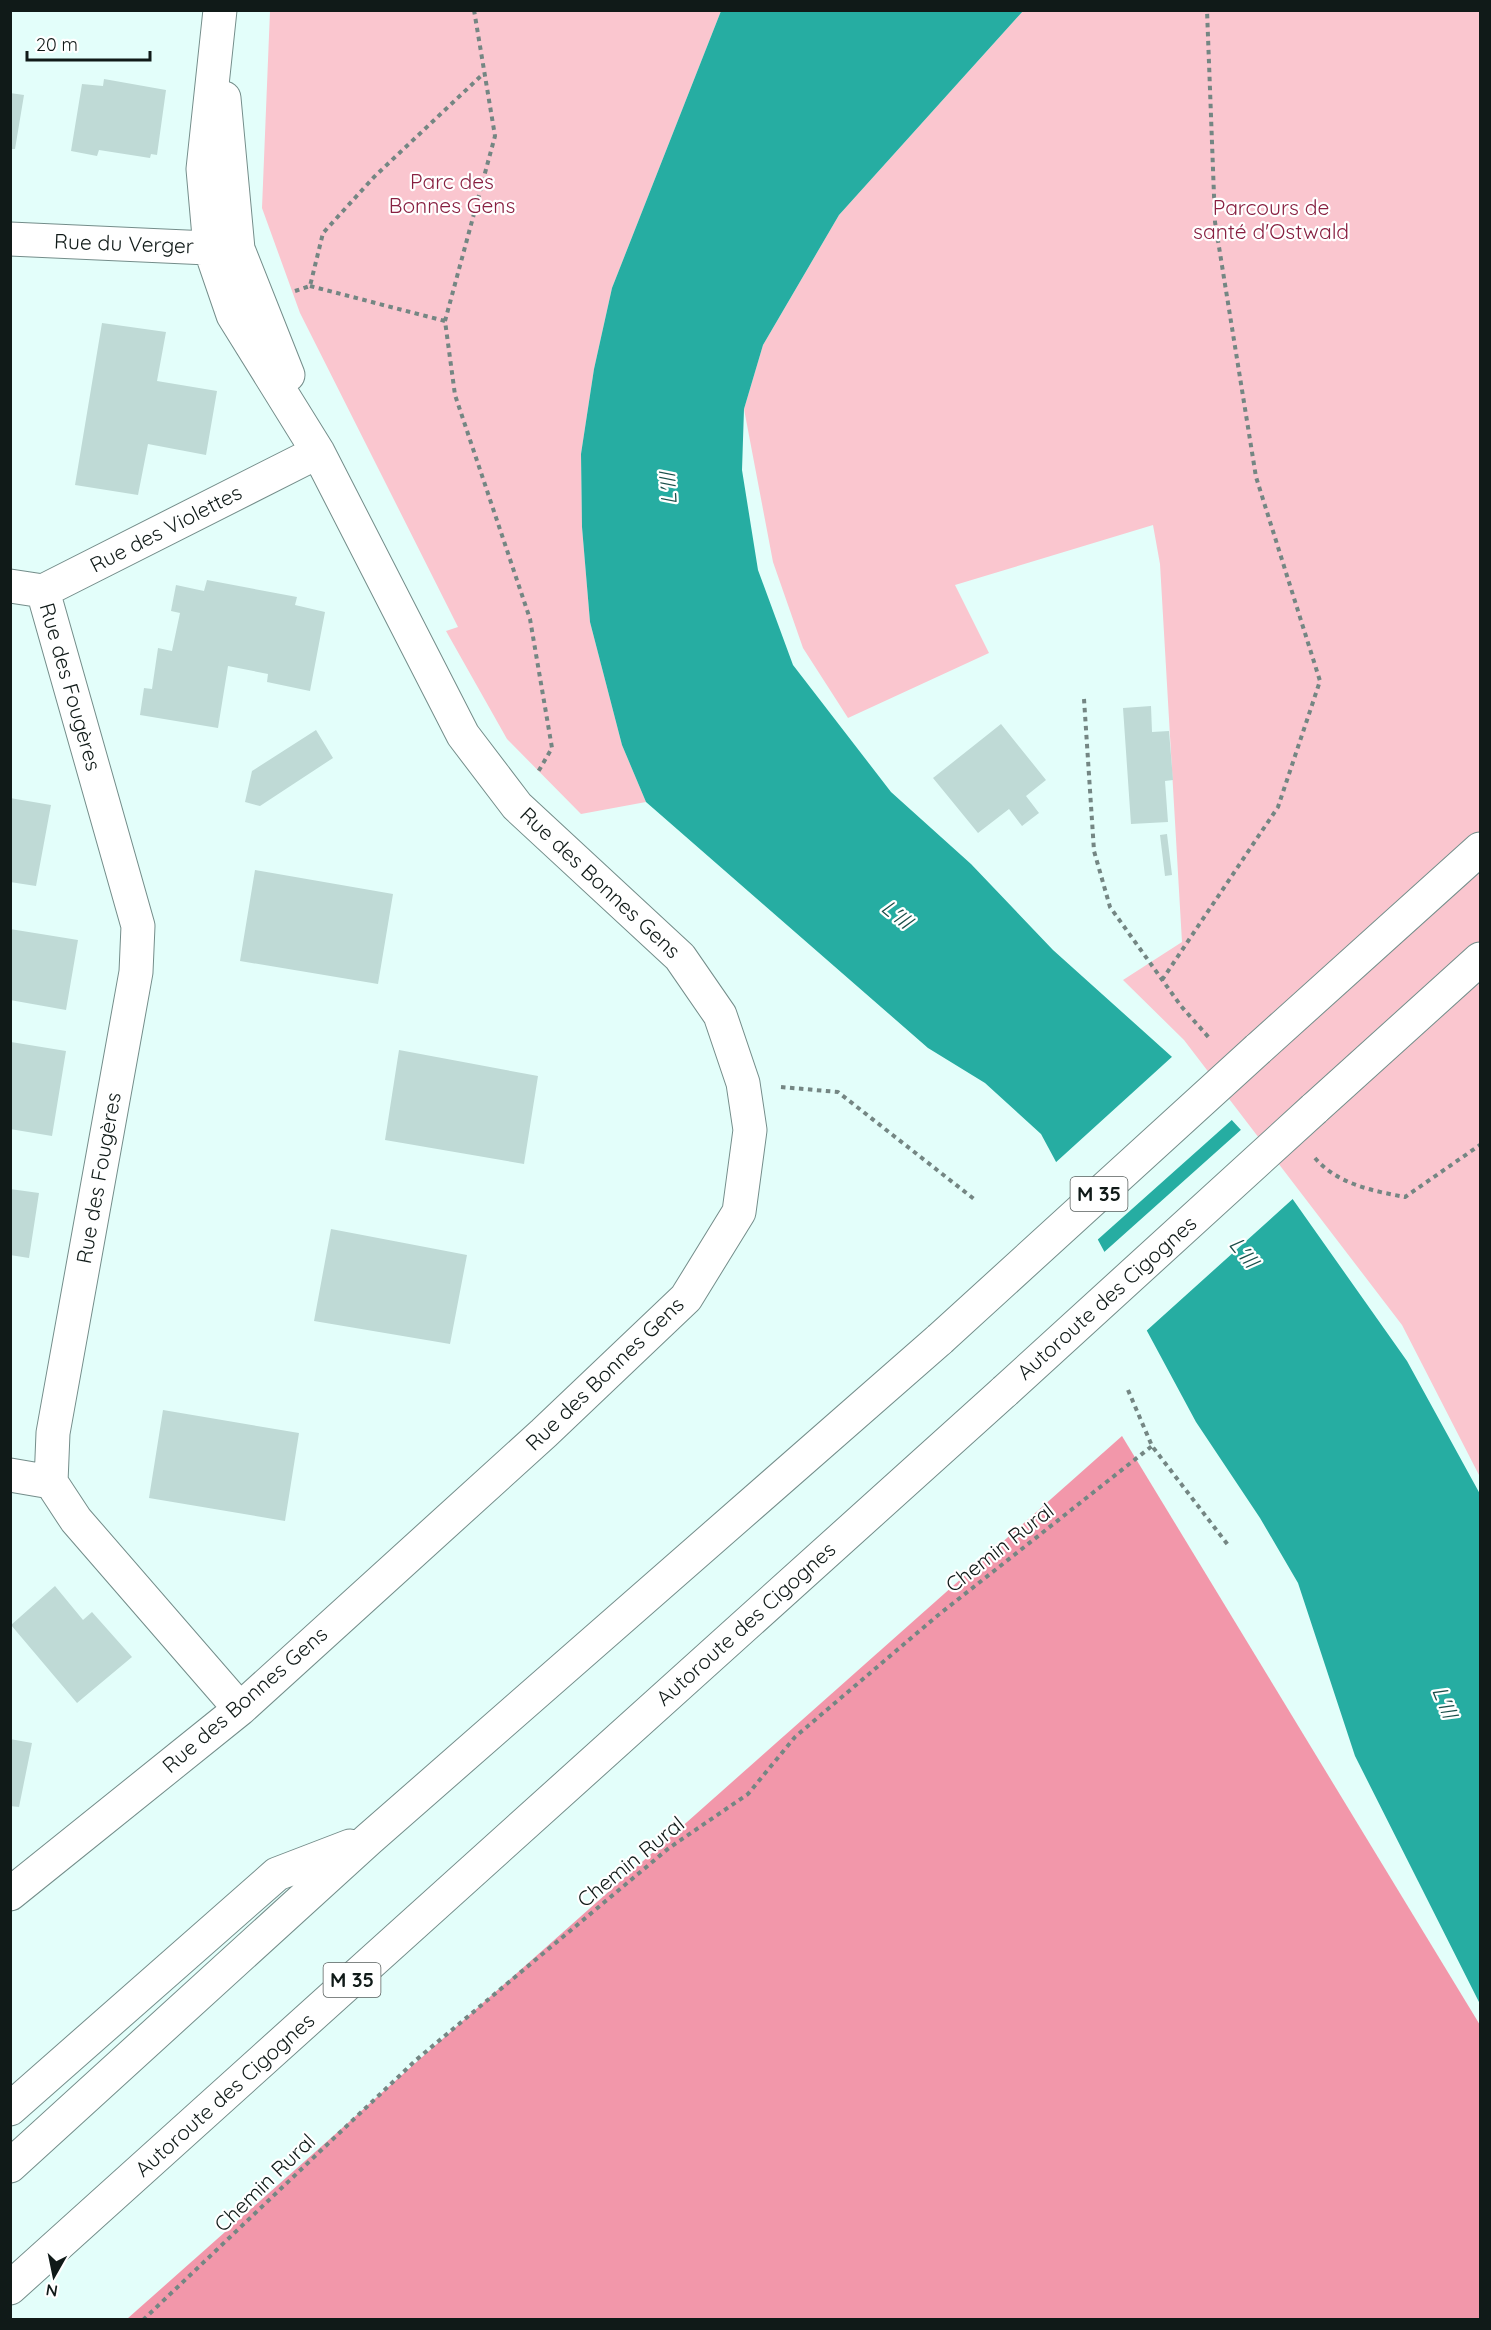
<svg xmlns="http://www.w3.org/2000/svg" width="1491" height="2330" viewBox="0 0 1491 2330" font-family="Quicksand,sans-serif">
<rect width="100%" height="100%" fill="#e3fefa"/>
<path fill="#fac6cf" d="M270 11H721L612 288 594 369 581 454 582 527 590 622 622 745 646 802 581 814 507 739 446 631 458 627 300 313 262 208Z
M1023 11H1480V1477L1402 1325 1184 1040 1123 980 1182 942 1160 564 1153 525 955 585 989 653 848 718 803 648 773 562 744 409 763 345 839 215Z"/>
<path fill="#f297aa" d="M1122 1436 1480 2025V2319H127Z"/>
<path fill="#26ada2" d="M721 11H1023L839 215 763 345 744 409 742 470 758 570 793 665 891 792 971 864 1053 950 1181 1065 1253 1143 1407 1361 1480 1494V2004L1355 1756 1298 1583 1260 1518 1196 1422 1041 1134 985 1083 928 1048 646 802 622 745 590 622 582 527 581 454 594 369 612 288Z"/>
<path fill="#e3fefa" d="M1174 1055 1234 1118 1095 1242 1054 1164Z
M1243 1128 1296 1196 1144 1333 1102 1254Z"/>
<path fill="#bfdad6" d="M104 79 166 90 157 155 151 154 150 158 99 150 97 156 71 151 82 84 103 86Z
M10 93 24 95 15 149H10Z
M102 323 166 332 157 381 217 391 206 455 148 444 138 495 75 485Z
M207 580 297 597 295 605 325 612 310 691 267 682 268 674 228 666 218 728 140 715 144 688 152 689 158 648 172 651 180 613 171 611 176 585 204 591Z
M1151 706 1152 732 1169 731 1173 780 1165 781 1168 822 1131 824 1123 708Z
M1001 724 1046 780 1026 796 1039 813 1022 826 1009 809 978 833 933 778Z
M316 730 333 758 260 806 245 802 252 771Z
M10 798 51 805 36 886 10 882Z
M1167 834 1172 875 1165 876 1160 835Z
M255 870 393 894 378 984 240 961Z
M10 929 78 940 66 1010 10 1000Z
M11 1042 66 1051 52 1136 10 1129Z
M399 1050 538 1076 524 1164 385 1140Z
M10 1189 39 1193 29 1258 10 1255Z
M331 1229 467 1255 450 1344 314 1321Z
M163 1410 299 1433 285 1521 149 1498Z
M55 1586 83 1620 92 1612 132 1657 77 1703 11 1625Z
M10 1739 32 1743 19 1807 10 1806Z"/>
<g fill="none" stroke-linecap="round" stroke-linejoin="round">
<g stroke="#748d8a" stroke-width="35">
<path id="street" d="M224 98 238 249 288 375
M10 239 230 249
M10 586 43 591 318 452
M43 591 138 926 136 972 53 1433 51 1482 76 1520 240 1709
M10 1475 51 1482
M10 1894 240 1709 544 1433 686 1298 739 1212 750 1130 743 1083 720 1015 680 957 517 806 463 735 318 452 233 315 210 248 203 169 220 10"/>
</g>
<g stroke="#748d8a" stroke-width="35">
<path id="highway" d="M1258 1049 1480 849
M1314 1109 1480 959
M10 2109 277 1874 350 1846
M10 2166 369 1839 940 1339
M10 2288 1005 1391"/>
</g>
<path stroke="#748683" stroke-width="4" stroke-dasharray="4.5 4.5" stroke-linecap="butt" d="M474 10 495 136 445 321 455 395 530 619 552 748 538 772
M310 286 445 321
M295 291 310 286 323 233 374 177 483 74
M1084 699 1094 851 1110 907 1181 1006 1211 1040
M1162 980 1278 807 1320 681 1256 477 1215 222 1207 10
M781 1087 838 1092 974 1199
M1315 1158C1337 1184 1373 1191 1405 1197L1480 1145
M1128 1390 1152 1446 1228 1545
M143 2320 416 2060 669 1848 748 1794 795 1737 937 1616 1152 1446"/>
<use href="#street" stroke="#fff" stroke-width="33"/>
<use href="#highway" stroke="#fff" stroke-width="33"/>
<g stroke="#748d8a" stroke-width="35" stroke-linecap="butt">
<path id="highway-bridge" d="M940 1339 1258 1049
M1005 1391 1314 1109"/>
</g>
<use href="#highway-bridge" stroke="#fff" stroke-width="33"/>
</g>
<g text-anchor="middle" stroke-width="4.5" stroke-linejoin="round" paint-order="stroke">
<g fill="#fff" stroke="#585f5d" stroke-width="1.5">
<rect x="1070.5" y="1177" width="57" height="34" rx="4.5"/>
<rect x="323.5" y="1963" width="57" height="34" rx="4.5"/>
</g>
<g font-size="20" font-weight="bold" fill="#101a18">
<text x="1099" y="1201">M 35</text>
<text x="352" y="1987">M 35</text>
</g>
<g font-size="21" fill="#882041" stroke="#fff">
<text x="452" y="189">Parc des<tspan x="452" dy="24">Bonnes Gens</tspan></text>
<text x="1271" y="215">Parcours de<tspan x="1271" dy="24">santé d'Ostwald</tspan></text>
</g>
<g font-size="21" fill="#101a18" stroke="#fff">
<text transform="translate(124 244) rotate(2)" y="7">Rue du Verger</text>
<text transform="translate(166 529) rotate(-27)" y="7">Rue des Violettes</text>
<text transform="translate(70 687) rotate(74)" y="7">Rue des Fougères</text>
<text transform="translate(600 883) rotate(43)" y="7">Rue des Bonnes Gens</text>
<text transform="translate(99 1178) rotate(-80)" y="7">Rue des Fougères</text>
<text transform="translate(1107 1298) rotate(-42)" y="7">Autoroute des Cigognes</text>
<text transform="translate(605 1374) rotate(-44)" y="7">Rue des Bonnes Gens</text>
<text transform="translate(1000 1548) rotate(-38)" y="7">Chemin Rural</text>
<text transform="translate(746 1624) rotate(-42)" y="7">Autoroute des Cigognes</text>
<text transform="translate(245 1700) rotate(-41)" y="7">Rue des Bonnes Gens</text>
<text transform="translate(631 1862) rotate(-39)" y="7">Chemin Rural</text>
<text transform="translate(225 2095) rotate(-42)" y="7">Autoroute des Cigognes</text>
<text transform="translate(265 2183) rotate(-44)" y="7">Chemin Rural</text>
</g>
<g font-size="22" font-style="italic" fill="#1a504b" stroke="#fff">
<text transform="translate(668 489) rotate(-93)" y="8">L'Ill</text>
<text transform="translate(897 914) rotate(40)" y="8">L'Ill</text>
<text transform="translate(1244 1252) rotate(52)" y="8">L'Ill</text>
<text transform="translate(1445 1702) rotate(68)" y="8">L'Ill</text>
</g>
</g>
<rect width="1491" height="2330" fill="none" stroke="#101a18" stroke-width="24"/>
<g transform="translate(54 2276) rotate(189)" stroke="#ffffff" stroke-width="4.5" paint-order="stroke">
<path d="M0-4.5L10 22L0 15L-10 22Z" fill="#101a18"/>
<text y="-9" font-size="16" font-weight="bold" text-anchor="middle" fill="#101a18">N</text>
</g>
<path d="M27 51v9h123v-9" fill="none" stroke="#101a18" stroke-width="3"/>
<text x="36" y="51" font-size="18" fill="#101a18" stroke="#ffffff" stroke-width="4.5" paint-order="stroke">20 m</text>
</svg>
